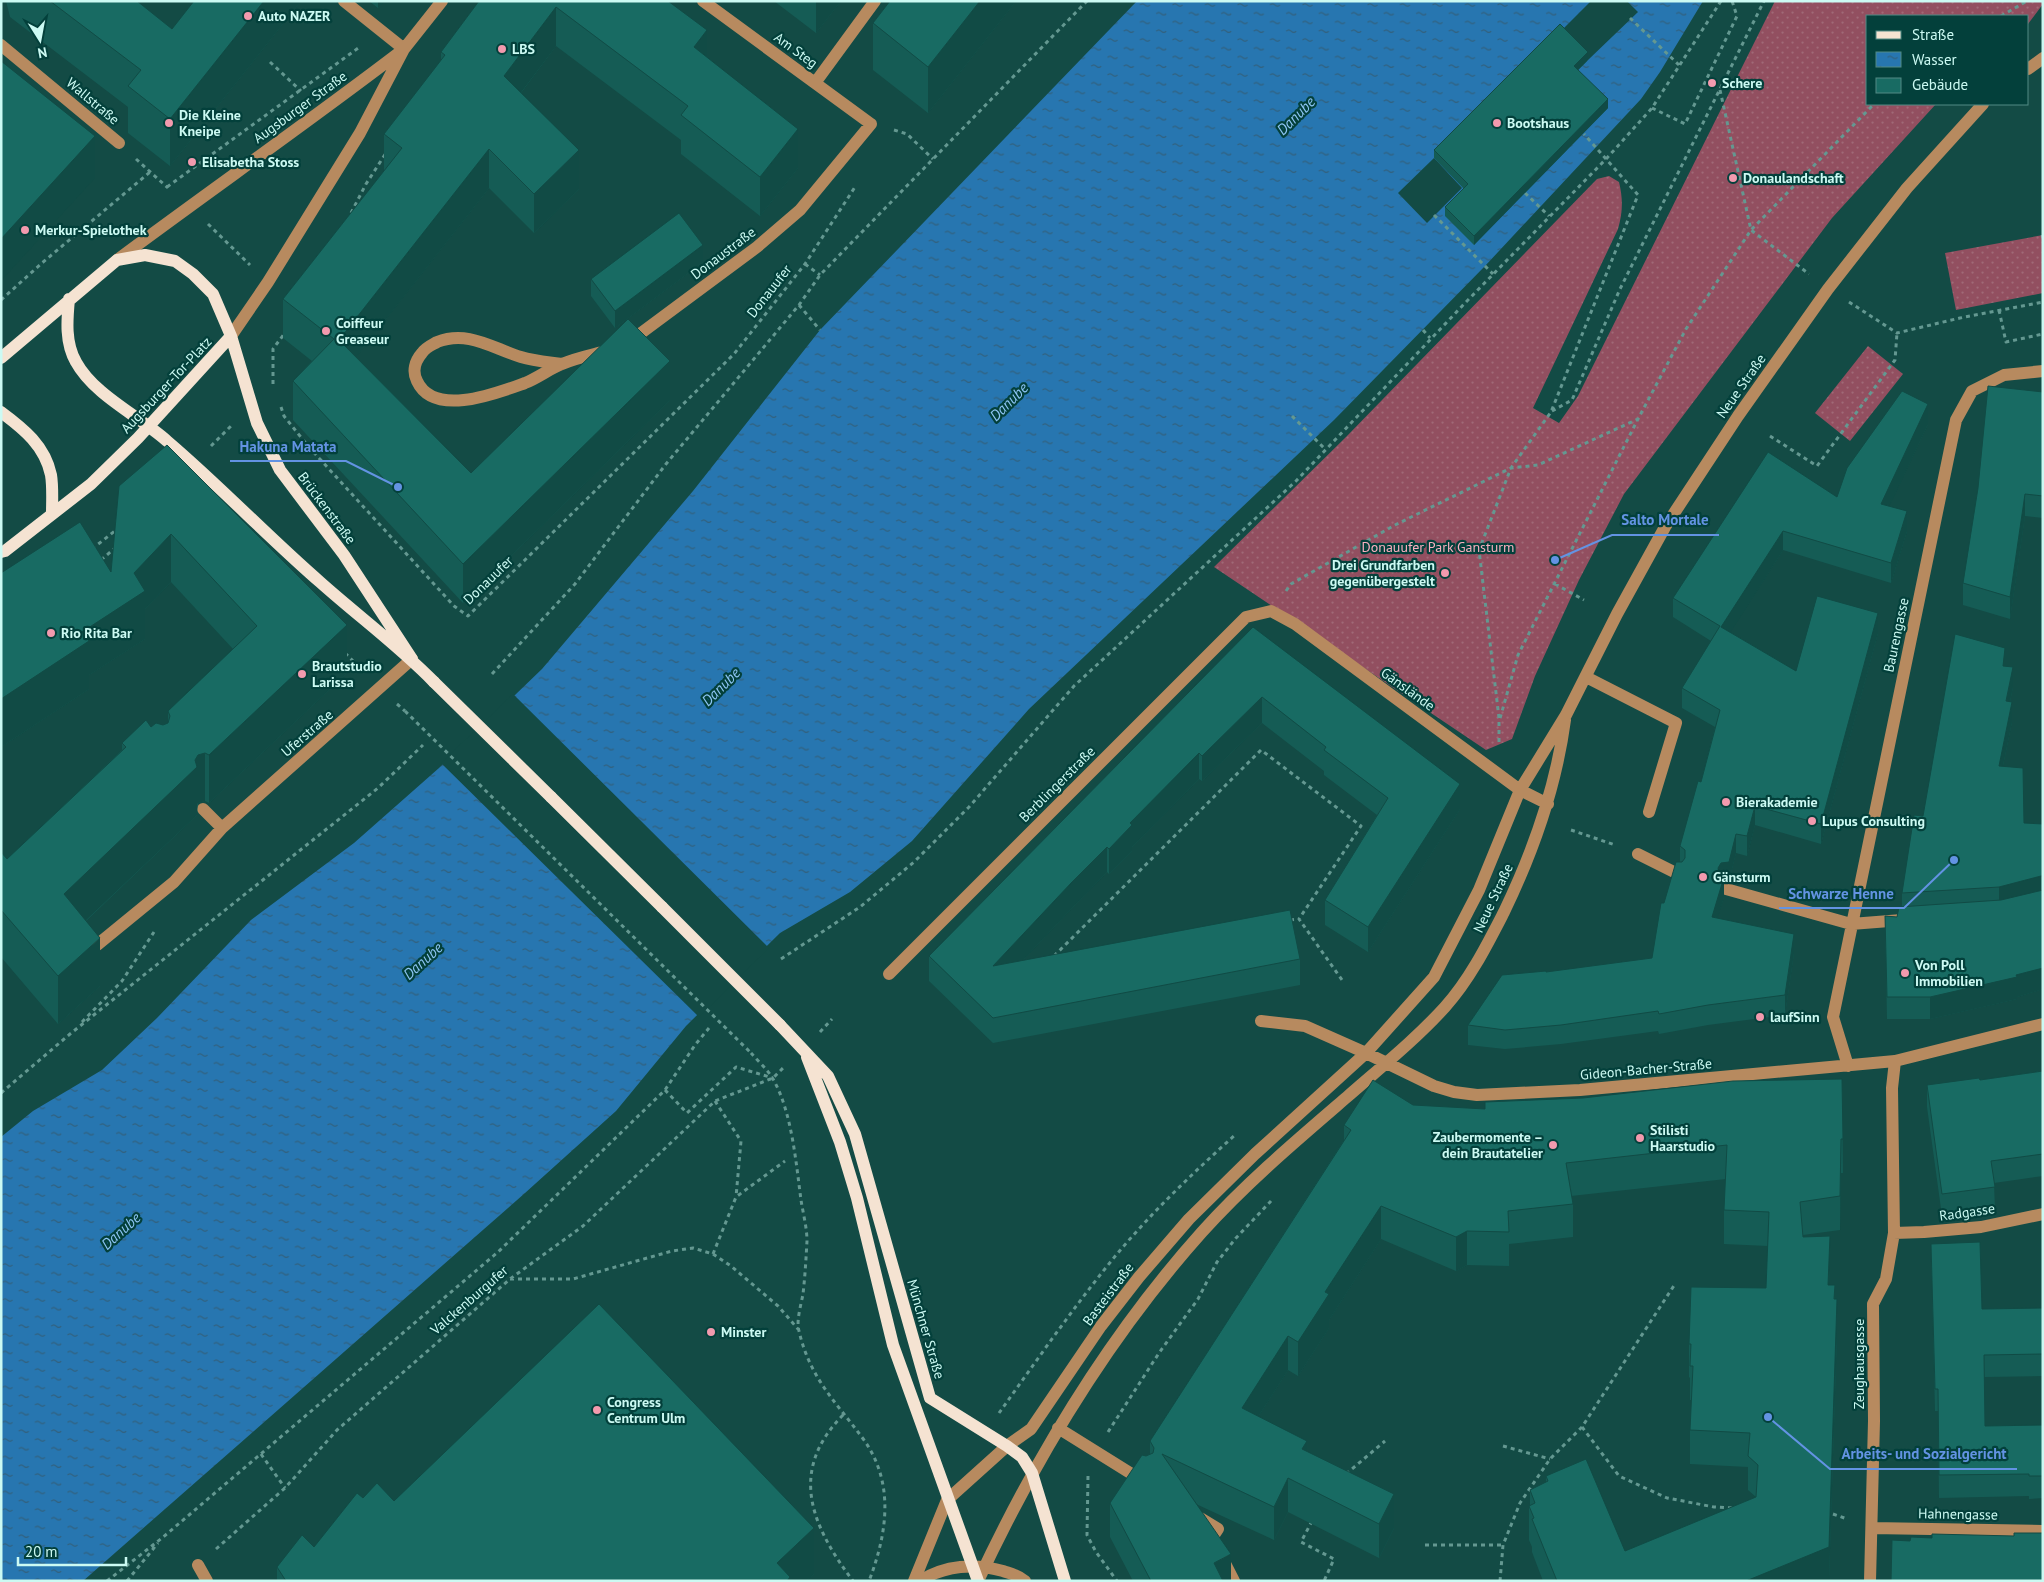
<svg xmlns="http://www.w3.org/2000/svg" width="2044" height="1582" viewBox="0 0 2044 1582" font-family="'PT Sans',sans-serif">
<defs>
<pattern id="grass-dots" width="8" height="8" patternUnits="userSpaceOnUse" patternTransform="scale(1.25)"><rect width="8" height="8" fill="#924f60"/><path d="M2 2h.1M6 6h.1" fill="none" stroke="#a06977" stroke-width="1.8" stroke-linecap="round"/></pattern>
<pattern id="water-ripples" width="26" height="14" patternUnits="userSpaceOnUse" patternTransform="scale(1.25)"><rect width="26" height="14" fill="#2776b0"/><path d="M2 4q2-2 4 0t4 0M15 11q2-2 4 0t4 0" fill="none" stroke="#32607c"/></pattern>
</defs>
<rect width="100%" height="100%" fill="#134b45"/>
<path fill="url(#grass-dots)" d="M1775 1H2043V4L2028 24V16H1868V104H1936L1832 218 1624 494 1579 580 1535 676 1512 739 1486 750 1214 567 1347 436 1597 179 1609 176 1619 182C1623 199 1623 211 1618 229L1533 408 1559 423 1578 396Z
M2043 235V293L1956 310 1945 253Z
M1868 346 1903 374 1850 441 1815 413Z"/>
<path fill="url(#water-ripples)" d="M1137 1H1703L1660 72 1641 99 1485 266 1334 420 1029 709 912 841 850 892 780 933 686 1026 616 1111 525 1193 83 1581H1V1137L33 1111 102 1070 157 1018 251 920 354 843 439 768 542 669 693 491 820 330Z"/>
<path fill="#134b45" d="M1591 1H1627L1638 12 1588 60 1560 32Z
M1434 158 1462 188 1427 223 1398 193Z
M513 694 769 948 699 1017 441 763Z"/>
<g fill="none" stroke-linecap="round" stroke-linejoin="round">
<path stroke="#649891" stroke-width="3" stroke-dasharray="4 4" stroke-linecap="butt" d="M2001 16 2027 1
M1630 18 1679 65
M270 62 301 91
M1720 90 1751 230 1809 274
M1652 108 1685 124 1737 16 1732 1
M894 130 907 134 933 159
M136 159 168 188
M167 187 361 46
M1525 193 1549 216
M351 213 366 184 386 153
M1434 215 1493 274
M208 224 250 265
M2042 235 2043 238
M805 264 820 275
M1 300 42 263 150 172
M1849 302 1897 333 1960 318 2043 302
M799 305 820 330
M1999 310 2006 342 2043 334
M1423 330 1430 338
M273 384V349L284 334
M281 407 284 416 308 446 454 606 468 616 734 354 805 264 855 187
M1552 411 1572 400 1620 289 1764 1
M1292 416 1325 449
M1770 436 1817 466 1895 360 1897 333
M211 446 231 426
M92 549 116 530
M101 560 115 548
M1555 584 1584 600
M1286 591 1291 584 1395 525 1511 468 1538 465 1638 419 1686 329 1751 230 1874 104
M345 653 362 670
M492 674 575 584 666 464 799 305 820 275 1087 1
M397 704 405 711
M1499 718 1479 550 1511 468 1551 412 1638 195 1584 134
M1499 742V722L1518 655 1638 419
M1571 830 1615 845
M1290 920 1299 919
M1054 956 1261 750 1361 826 1299 919 1342 980
M781 959 860 907 914 862 969 807 1074 686 1296 481 1466 302 1607 158 1652 108 1721 1
M82 1022 122 981 154 932
M820 1032 832 1019
M751 1053C758 1061 768 1070 773 1079 792 1112 796 1163 801 1200 803 1213 807 1228 807 1241 806 1259 805 1277 803 1294 801 1305 796 1321 799 1331 810 1379 837 1403 864 1440 895 1484 887 1534 869 1581
M665 1090 687 1113 736 1067 773 1078
M1 1093 70 1034 378 788 423 745
M715 1101 741 1141 736 1197
M713 1254 736 1197 785 1161
M510 1279H573L672 1251 693 1248 713 1254 731 1266 778 1306 798 1329
M999 1413C1037 1360 1075 1305 1117 1254 1153 1211 1194 1172 1235 1135
M843 1415C788 1471 811 1525 853 1581
M1582 1427 1619 1476 1667 1498 1714 1507 1734 1508
M1108 1432 1159 1353 1198 1299 1217 1262 1236 1238 1271 1201
M1503 1446 1550 1459
M261 1454 285 1488
M1346 1474 1385 1441
M1088 1476 1087 1535 1096 1552 1117 1581
M1833 1514 1847 1519
M1312 1521 1301 1542 1334 1559 1324 1581
M1425 1545H1503
M216 1549 285 1488 337 1430 510 1279 583 1226 715 1101 773 1078 785 1066
M107 1581 162 1538 498 1252 665 1090 695 1045 709 1028
M127 1581 158 1543
M1500 1581 1503 1545 1520 1503 1550 1459 1582 1427 1675 1284"/>
<path stroke="#b78a5f" stroke-width="12" d="M344 1 404 49
M1 45 119 143
M2028 69 2043 58
M815 83 875 1
M117 260C211 190 307 123 400 52
M231 336 268 282 360 133 404 49 442 1
M629 342 757 247 800 210 871 124 703 1
M562 364C548 362 534 361 521 357 492 348 468 330 437 342 432 345 426 347 422 353 415 361 412 371 417 381 434 418 497 393 525 383 538 378 549 369 562 364 576 358 591 355 606 351
M1586 677 1676 723 1649 812
M203 809 222 828
M1638 854 1678 874
M1726 889 1851 924 1902 920
M97 945 174 882 222 828 412 659
M889 974 1246 617 1271 611 1295 624 1520 790 1548 804
M1261 1021 1305 1026 1366 1053 1434 1086 1454 1092 1477 1095 1580 1090 1895 1061 2043 1024
M1848 1066 1833 1017 1956 420 1972 391 2004 375 2043 371
M1894 1233 1924 1232 1981 1227 2043 1214
M1058 1428 1143 1481
M1195 1515 1218 1529 1212 1538 1234 1581
M1872 1528 2043 1531
M198 1565 207 1581
M914 1581 947 1500 1007 1446 1031 1429 1101 1326 1139 1277 1189 1219 1255 1154 1366 1053 1434 977 1479 890 1520 790 1566 715 1617 614 1665 527 1738 416 1828 289 1907 188 1983 104
M920 1581C945 1565 975 1563 1003 1571 1012 1574 1018 1575 1025 1581
M978 1581C1037 1455 1109 1336 1202 1232 1246 1183 1297 1140 1347 1097 1380 1068 1415 1040 1445 1007 1470 979 1487 945 1504 912 1534 850 1556 787 1565 720
M1870 1581 1874 1421 1873 1304 1886 1279 1894 1233 1892 1088 1895 1061"/>
<path stroke="#f5e3d2" stroke-width="12" d="M69 299C67 320 65 343 76 362 94 395 139 416 167 441 220 486 268 537 320 582 358 616 399 646 434 682
M1 358 117 260 145 255 175 261 193 274 213 294 231 336 257 423 280 470 344 555 412 659
M1 412C24 429 45 446 51 475 53 487 52 502 52 514
M1 552 5 551 91 484 138 438 231 336
M551 797 662 907
M780 1025 828 1076 855 1134 930 1398 1007 1446 1022 1457 1032 1473 1065 1581
M807 1057 840 1142 857 1198 893 1345 978 1581"/>
<path stroke="#649891" stroke-width="3" stroke-dasharray="4 4" stroke-linecap="butt" d="M405 711 751 1053"/>
<path stroke="#f5e3d2" stroke-width="12" d="M434 682 551 797
M662 907 780 1025"/>
</g>
<path fill="#155c55" d="M6 1H137L172 29 194 1H301L170 166 128 133V107L10 17Z
M369 1H384L378 8Z
M479 1H668L707 57 798 168 760 216 681 154V140L556 46 521 93 579 189 534 233 489 188 356 357 471 473 670 400 463 603 293 420V381L312 361 283 338V299L384 171V134L441 61V52Z
M774 1H841L816 33Z
M890 1H1016L928 113 873 70V23Z
M1588 60 1578 70 1608 108 1474 245 1445 216V207L1464 189 1434 158V150Z
M703 262 615 328 591 296V279Z
M2043 392V518L2025 516 2010 619 1963 605V583Z
M1928 424 1889 506 1907 531 1891 583 1783 550 1730 632 1796 671 1878 633 1821 844 1755 825 1747 856 1736 853 1729 881 1724 882V897L1717 918 1794 953 1785 1015 1708 1025 1659 1034 1658 1031 1561 1044 1505 1049 1468 1045V1025L1546 972 1652 958 1664 903 1680 862V846L1701 782 1715 727 1682 708V688L1711 641 1673 617V598L1837 497Z
M119 486 347 673 209 803 205 801 198 803 197 815 86 921 100 986 58 1024 1 957V852L7 859 122 750V743L151 727 163 725 168 723V711L233 649 171 582 145 609V639L89 675V689L1 747V573L111 572Z
M1253 627 1460 809 1368 952 1325 925V900L1377 815 1324 775V771L1262 723 1202 781 1199 779 1132 847V851L1109 874 1107 872 1072 908 1022 961 1300 959V985L993 1043 929 981V956Z
M2005 667 2013 687 2010 702 2012 722 2003 766 2024 823 2043 824V989L2017 997V999L1930 1019H1887L1885 916 1897 917 1902 907V893L1923 816Z
M2043 1071V1176L1994 1183 1995 1209 1942 1216 1927 1107V1085L1980 1080Z
M1842 1079 1843 1173H1841L1840 1230 1803 1235V1237L1830 1269 1829 1285 1835 1299 1837 1333 1829 1581H1543L1532 1552V1547L1529 1540V1506H1530V1490L1546 1482V1476L1625 1551 1756 1497 1748 1490V1467L1690 1464V1430L1692 1400H1690V1378L1689 1377V1344L1766 1288 1768 1246 1724 1244V1210L1726 1179 1571 1196 1573 1204V1237L1509 1244V1266L1467 1265 1456 1271 1381 1239 1329 1320V1328L1298 1376 1288 1370 1258 1417 1307 1451 1394 1528 1379 1558 1288 1512 1274 1540 1196 1504 1231 1581H1133L1110 1537V1503L1146 1456 1150 1454V1441L1344 1140V1125L1413 1105 1485 1109 1583 1098Z
M1931 1244 1982 1309 2043 1308V1376L1984 1377 1985 1426 2043 1425V1498L2029 1499V1496L1939 1498 1938 1411H1935Z
M363 1498 394 1501 814 1574 806 1581H277V1567L314 1547Z"/>
<path fill="#114b45" d="M264 1H301L170 166V119Z
M378 1H384L378 8Z
M816 1H841L816 33Z
M980 1H1016L928 113V67Z
M556 7V46L504 115V76Z
M707 30V69L694 47Z
M1588 52V60L1574 74V66Z
M1608 99V108L1474 245V236Z
M798 129V168L760 216V177Z
M95 136V178L1 281V239Z
M489 149V188L339 379V340Z
M579 150V189L534 233V194Z
M703 245V262L615 328V311Z
M670 361V400L463 603V564Z
M1928 404V424L1881 524V504Z
M2025 494V516L2010 619V597Z
M1907 511V531L1891 583V563Z
M1783 531V550L1721 647V627Z
M171 534V582L145 609V639L89 675V689L1 747V699L134 573Z
M1878 613V633L1821 844V824Z
M347 625V673L209 803V755Z
M2013 667V687L2006 721V701Z
M1262 697V723L1202 781V756Z
M2012 702V722L1999 785V766Z
M205 753V801L198 803 197 804V815L64 941V894L195 760 198 755Z
M1199 753V779L1132 847V851L1109 874V849L1130 823Z
M1460 784V809L1368 952V927Z
M1755 806V825L1747 856V836Z
M1736 834V853L1729 881 1724 882V897L1712 936V917L1718 868Z
M1107 847V872L1072 908 993 992V966L1072 882Z
M2041 876V895L1999 906V887Z
M1794 934V953L1785 1015V995Z
M100 938V986L58 1024V976Z
M2043 968V989L2017 997V999L1930 1019V997Z
M1841 1139V1173L1840 1230V1196Z
M1381 1206V1239L1329 1320V1328L1298 1376V1342L1325 1292Z
M1467 1231V1265L1456 1271V1237Z
M1830 1236V1269L1828 1319V1285Z
M1837 1299V1333L1829 1581H1746Z
M1288 1336V1370L1242 1442V1408Z
M1307 1441V1475L1302 1449Z
M1288 1478V1512L1274 1540V1507Z
M1394 1494V1528L1379 1558V1524Z
M814 1528V1574L806 1581H777V1563Z
M1231 1554V1581H1214V1563Z"/>
<path fill="#186b63" stroke="#114b45" d="M50 1H137L172 29 194 1H264L170 119 128 86 141 70Z
M479 1H668L707 30 694 47 798 129 760 177 681 115 688 106 556 7 504 76 579 150 534 194 489 149 339 340 471 473 628 319 670 361 463 564 293 381 334 339 283 299 402 148 384 134 445 55 441 52Z
M890 1H980L928 67 873 23Z
M1560 24 1588 52 1574 66 1608 99 1474 236 1445 207 1468 184 1434 150Z
M1 61 95 136 1 239Z
M679 213 703 245 615 311 591 279Z
M1988 386 2043 392V496L2025 494 2010 597 1963 583 1978 488Z
M1902 391 1928 404 1881 504 1907 511 1891 563 1783 531 1721 627 1796 671 1817 596 1878 613 1821 824 1755 806 1747 836 1736 834 1729 862 1721 863 1718 868 1720 875 1724 877 1712 917 1794 934 1785 995 1708 1005 1659 1014 1658 1011 1561 1025 1505 1030 1468 1025 1502 975 1546 971V972L1652 958 1661 903H1664L1676 862H1682L1685 858V850L1680 846 1698 781 1701 782 1720 710 1682 688 1720 626 1673 598 1768 452 1837 497 1847 468Z
M167 445 347 625 209 755 205 753 198 755 195 760 197 767 64 894 100 938 58 976 1 910V852L7 859 126 747 122 743 146 720 151 727 156 723 163 725 168 723 170 716 168 711 257 626 171 534 134 573 145 591 82 632 89 641 1 699V573L80 522 111 572 119 486Z
M1253 627 1460 784 1368 927 1325 900 1388 798 1324 750 1326 747 1262 697 1202 756 1199 753 1130 823 1132 825 1109 849 1107 847 1072 882 993 966 1290 910 1300 959 993 1018 929 956Z
M1955 634 2005 648 2003 666 2013 667 2006 701 2012 702 1999 766 2023 768 2024 823 2043 824V876H2041L1999 887 1902 893 1914 815 1923 816Z
M2043 890V968L2016 975 2017 977 1930 997H1887L1885 916 1897 917 1899 907 2001 900Z
M2043 1071V1154L1991 1161 1995 1187 1942 1194 1927 1085 1979 1078 1980 1080Z
M1842 1079 1843 1139H1841L1840 1196 1800 1202 1803 1237 1830 1236 1828 1285H1835L1834 1299H1837L1829 1547 1746 1581H1557L1532 1519 1534 1518 1529 1506 1535 1503 1530 1490 1548 1481 1546 1476 1586 1459 1625 1551 1756 1497 1758 1465 1748 1456 1750 1433 1690 1430 1693 1366H1690L1691 1344H1689L1691 1287 1766 1288 1769 1212 1724 1210 1727 1145 1566 1163 1573 1204 1508 1211 1509 1232 1467 1231 1456 1237 1381 1206 1325 1292 1329 1294 1298 1342 1288 1336 1242 1408 1307 1441 1302 1449 1394 1494 1379 1524 1288 1478 1274 1507 1162 1454 1231 1554 1214 1563 1223 1581H1151L1110 1503 1142 1455 1146 1456 1153 1453 1154 1448 1150 1441 1351 1130 1344 1125 1373 1080 1413 1105 1485 1109V1102L1583 1098 1733 1081Z
M1980 1242 1982 1309 2043 1308V1354L1984 1355 1985 1426 2043 1425V1476H2029V1474L1939 1475 1938 1389H1935L1931 1244Z
M599 1304 814 1528 777 1563 790 1577 787 1581H286L277 1567 302 1535 314 1547 357 1493 363 1498 377 1483 394 1501Z
M2014 1533H2043V1581H1891L1892 1540 1910 1541 1911 1537 1932 1538V1534L2014 1536Z"/>
<g fill="#f29aae" stroke="#03403b" stroke-width="2">
<circle cx="248" cy="16" r="5"/>
<circle cx="502" cy="49" r="5"/>
<circle cx="1712" cy="83" r="5"/>
<circle cx="169" cy="123" r="5"/>
<circle cx="1497" cy="123" r="5"/>
<circle cx="192" cy="162" r="5"/>
<circle cx="1733" cy="178" r="5"/>
<circle cx="25" cy="230" r="5"/>
<circle cx="326" cy="331" r="5"/>
<circle cx="1445" cy="573" r="5"/>
<circle cx="51" cy="633" r="5"/>
<circle cx="302" cy="674" r="5"/>
<circle cx="1726" cy="802" r="5"/>
<circle cx="1812" cy="821" r="5"/>
<circle cx="1703" cy="877" r="5"/>
<circle cx="1905" cy="973" r="5"/>
<circle cx="1760" cy="1017" r="5"/>
<circle cx="1640" cy="1138" r="5"/>
<circle cx="1553" cy="1145" r="5"/>
<circle cx="711" cy="1332" r="5"/>
<circle cx="597" cy="1410" r="5"/>
</g>
<g text-anchor="middle" stroke-width="4.5" stroke-linejoin="round" paint-order="stroke">
<g font-size="14" font-weight="bold" fill="#ccfaf3" stroke="#03403b" text-anchor="start">
<text x="258" y="21">Auto NAZER</text>
<text x="512" y="54">LBS</text>
<text x="1722" y="88">Schere</text>
<text x="179" y="120">Die Kleine<tspan x="179" dy="16">Kneipe</tspan></text>
<text x="1507" y="128">Bootshaus</text>
<text x="202" y="167">Elisabetha Stoss</text>
<text x="1743" y="183">Donaulandschaft</text>
<text x="35" y="235">Merkur-Spielothek</text>
<text x="336" y="328">Coiffeur<tspan x="336" dy="16">Greaseur</tspan></text>
<text x="1435" y="570" text-anchor="end">Drei Grundfarben<tspan x="1435" dy="16">gegenübergestelt</tspan></text>
<text x="61" y="638">Rio Rita Bar</text>
<text x="312" y="671">Brautstudio<tspan x="312" dy="16">Larissa</tspan></text>
<text x="1736" y="807">Bierakademie</text>
<text x="1822" y="826">Lupus Consulting</text>
<text x="1713" y="882">Gänsturm</text>
<text x="1915" y="970">Von Poll<tspan x="1915" dy="16">Immobilien</tspan></text>
<text x="1770" y="1022">laufSinn</text>
<text x="1650" y="1135">Stilisti<tspan x="1650" dy="16">Haarstudio</tspan></text>
<text x="1543" y="1142" text-anchor="end">Zaubermomente –<tspan x="1543" dy="16">dein Brautatelier</tspan></text>
<text x="721" y="1337">Minster</text>
<text x="607" y="1407">Congress<tspan x="607" dy="16">Centrum Ulm</tspan></text>
</g>
<g font-size="14" fill="#ccfaf3" stroke="#03403b">
<text transform="translate(796 50) rotate(36)" y="5">Am Steg</text>
<text transform="translate(93 101) rotate(40)" y="5">Wallstraße</text>
<text transform="translate(300 107) rotate(-36)" y="5">Augsburger Straße</text>
<text transform="translate(723 253) rotate(-37)" y="5">Donaustraße</text>
<text transform="translate(769 291) rotate(-52)" y="5">Donauufer</text>
<text transform="translate(166 385) rotate(-47)" y="5">Augsburger-Tor-Platz</text>
<text transform="translate(1741 386) rotate(-55)" y="5">Neue Straße</text>
<text transform="translate(327 508) rotate(53)" y="5">Brückenstraße</text>
<text transform="translate(488 580) rotate(-44)" y="5">Donauufer</text>
<text transform="translate(1896 635) rotate(-78)" y="5">Baurengasse</text>
<text transform="translate(1408 689) rotate(36)" y="5">Gänslände</text>
<text transform="translate(307 733) rotate(-41)" y="5">Uferstraße</text>
<text transform="translate(1057 784) rotate(-45)" y="5">Berblingerstraße</text>
<text transform="translate(1493 898) rotate(-65)" y="5">Neue Straße</text>
<text transform="translate(1646 1069) rotate(-5)" y="5">Gideon-Bacher-Straße</text>
<text transform="translate(1967 1212) rotate(-8)" y="5">Radgasse</text>
<text transform="translate(1108 1294) rotate(-53)" y="5">Basteistraße</text>
<text transform="translate(469 1300) rotate(-41)" y="5">Valckenburgufer</text>
<text transform="translate(926 1329) rotate(74)" y="5">Münchner Straße</text>
<text transform="translate(1859 1364) rotate(-90)" y="5">Zeughausgasse</text>
<text transform="translate(1958 1514) rotate(1)" y="5">Hahnengasse</text>
</g>
<g font-size="14" fill="#fab0c0" stroke="#03403b">
<text x="1438" y="552">Donauufer Park Gansturm</text>
</g>
<g font-size="15" font-style="italic" fill="#8fc6f6" stroke="#03403b">
<text transform="translate(1296 116) rotate(-45)" y="5">Danube</text>
<text transform="translate(1009 402) rotate(-45)" y="5">Danube</text>
<text transform="translate(721 687) rotate(-45)" y="5">Danube</text>
<text transform="translate(423 961) rotate(-42)" y="5">Danube</text>
<text transform="translate(121 1231) rotate(-42)" y="5">Danube</text>
</g>
</g>
<path fill="none" stroke="#6393e3" stroke-width="2" d="M398 487L346 461H230M1555 560L1612 535H1719M1954 860L1904 908H1779M1768 1417L1830 1469H2017"/>
<g fill="#6393e3" stroke="#03403b" stroke-width="2">
<circle cx="398" cy="487" r="5"/>
<circle cx="1555" cy="560" r="5"/>
<circle cx="1954" cy="860" r="5"/>
<circle cx="1768" cy="1417" r="5"/>
</g>
<g font-size="15" text-anchor="middle" font-weight="bold" fill="#6393e3" stroke="#03403b" stroke-width="4.5" stroke-linejoin="round" paint-order="stroke">
<text x="288" y="452">Hakuna Matata</text>
<text x="1665" y="525">Salto Mortale</text>
<text x="1841" y="899">Schwarze Henne</text>
<text x="1924" y="1459">Arbeits- und Sozialgericht</text>
</g>
<rect width="2044" height="1582" fill="none" stroke="#ccfaf3" stroke-width="5"/>
<rect x="1866" y="15" width="162" height="90" fill="#03403b" stroke="#538a85"/>
<rect x="1876" y="31" width="25" height="8" fill="#f5e3d2" stroke="#538a85"/>
<text x="1912" y="40" font-size="15" fill="#ccfaf3">Straße</text>
<rect x="1876" y="52" width="25" height="15" fill="url(#water-ripples)" stroke="#538a85"/>
<text x="1912" y="65" font-size="15" fill="#ccfaf3">Wasser</text>
<rect x="1876" y="78" width="25" height="15" fill="#186b63" stroke="#538a85"/>
<text x="1912" y="90" font-size="15" fill="#ccfaf3">Gebäude</text>
<g transform="translate(40 40) rotate(169)" stroke="#03403b" stroke-width="4" paint-order="stroke">
<path d="M0-4L9 19L0 12L-9 19Z" fill="#ccfaf3"/>
<text y="-8" font-size="14" font-weight="bold" text-anchor="middle" fill="#ccfaf3">N</text>
</g>
<path d="M18 1557v8h108v-8" fill="none" stroke="#ccfaf3" stroke-width="2.5"/>
<text x="25" y="1557" font-size="15" fill="#ccfaf3" stroke="#03403b" stroke-width="4" paint-order="stroke">20 m</text>
</svg>
